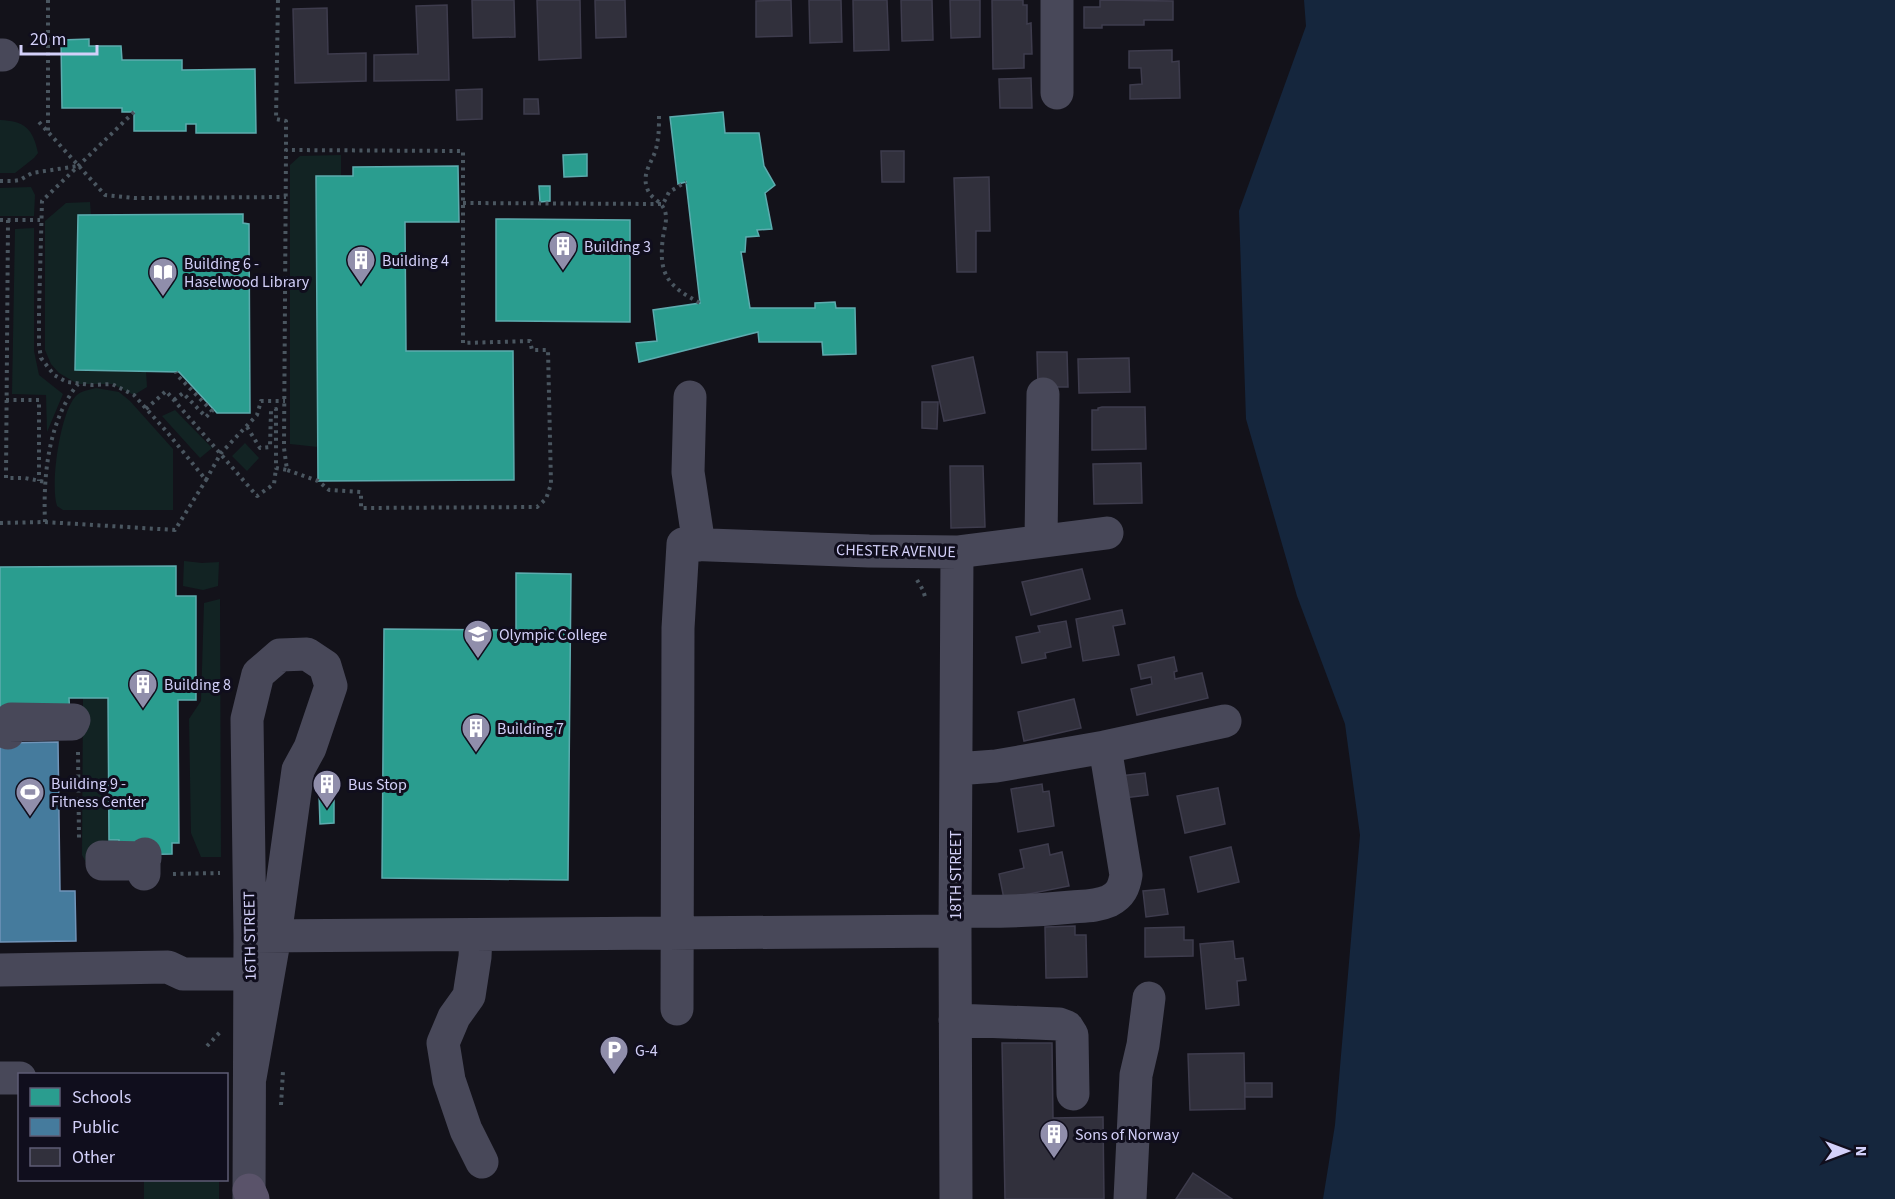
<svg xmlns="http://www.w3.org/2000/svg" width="1895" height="1199" viewBox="0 0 1895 1199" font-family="'Source Sans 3',sans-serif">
<rect width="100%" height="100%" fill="#13121a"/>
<path fill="#122323" d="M0 120C24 121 33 128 38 153L34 158 15 173H0Z
M341 155V176H316L318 447 290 444V165L300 156Z
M31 187 35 195 34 216H0V188Z
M90 202 91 215H78L75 370 146 371 147 387 134 395 112 384H78L59 373 51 364 45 350V221L66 203Z
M34 228V351L39 375 63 394 47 432 46 395 12 394 15 229Z
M96 388 119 392 130 401 173 449V510H63L57 506C50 485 60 414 75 397 80 391 88 390 96 388Z
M175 410 212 448 200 458 162 416Z
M245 443 259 458 247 471 232 456Z
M184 561 202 563 219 562 218 586 203 590 183 586Z
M220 599 221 857H201L191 833 189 719 201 701 204 603Z
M83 698H108L109 840H119V855L89 868 82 855Z
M144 1180H219V1199H144Z"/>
<path fill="#15263d" d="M1304 0H1895V1199H1323L1335 1125 1360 835 1345 724 1297 596 1246 419 1239 211 1306 26Z"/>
<path fill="#2a9d8f" stroke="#5dacaf" stroke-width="1.5" d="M89 39V46H121L122 60H182V70L255 69 256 133H196V124H186V131H134V112H122V108H62L61 40Z
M723 112 725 133H759L764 166 775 185 765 193 772 229 757 230 759 236 746 237 745 252H741L750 308H815V303L835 302 836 308H855L856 354 823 355 822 342H759L758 332 639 362 636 343 657 341 653 310 700 303 686 182 678 184 670 117Z
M587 154V176L564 177 563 155Z
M458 166 459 222H405L406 351H513L514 480 318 481 316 176H353V167Z
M539 186H550V201L540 202Z
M243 214V223L249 224 250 413H217L179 372 75 370 78 215Z
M496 219 630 220V322L496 321Z
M176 566V596H196V700H178L179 843H172V854L119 855V840H109L108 698H69L70 718H0V567Z
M516 573 571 574 568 880 382 878 384 629 516 630Z
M319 794H334V823L320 824Z"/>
<path fill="#457b9d" stroke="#7094b9" stroke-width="1.5" d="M58 742 60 891H75L76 941 0 942V743Z"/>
<path fill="#31303c" stroke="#3e3c4d" stroke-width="1.5" d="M472 0H514L515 37 473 38Z
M537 0H580L581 58 539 60Z
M595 0H625L626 37 596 38Z
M791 0 792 36 756 37V1Z
M809 0H841L842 42 810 43Z
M853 0H887L889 50 854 51Z
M901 0H932L933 40 902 41Z
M950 0H980V37L951 38Z
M992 0H1023V5H1027V24L1031 23 1032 54H1024V68L993 69Z
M1100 0 1173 1V20H1144V25H1102V28H1084V7H1100Z
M447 5 449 80 374 81V55L418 54 416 6Z
M327 8 328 54 366 53V81L295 83 293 9Z
M1172 50V62L1179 61 1180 98 1130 99V85L1142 84 1141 68H1129V51Z
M1031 78 1032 108H1000L999 79Z
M482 89V119L457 120 456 90Z
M524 99H538L539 114H524Z
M881 151H904V182H882Z
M989 177 990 231H976V272H957L954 178Z
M1037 352H1067L1068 387H1038Z
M973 357 985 413 944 421 932 366Z
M1129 358 1130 392 1079 393 1078 359Z
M922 402H938L937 429 922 428Z
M1102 407H1145L1146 449 1092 450V410H1098V408Z
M1141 463 1142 503 1094 504 1093 464Z
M950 466H983L985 527 951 528Z
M1082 569 1090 599 1031 615 1022 582Z
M1122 610 1125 624 1113 626 1119 655 1083 661 1076 619Z
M1066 621 1071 647 1045 653 1046 658 1022 663 1016 637 1040 632 1038 626Z
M1174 657 1177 671 1174 672 1175 679 1202 673 1208 698 1137 715 1131 689 1152 684 1151 677 1141 679 1138 665Z
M1074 699 1081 728 1024 741 1018 712Z
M1145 773 1148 795 1124 798 1120 776Z
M1042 784 1043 792 1049 791 1054 826 1018 832 1011 789Z
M1218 788 1225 824 1185 833 1177 796Z
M1048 844 1050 855 1062 852 1069 886 1004 899 999 874 1024 868 1020 850Z
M1231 847 1239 882 1198 892 1190 857Z
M1164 889 1168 914 1146 917 1143 891Z
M1075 926V935H1086L1087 977 1046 978 1045 927Z
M1184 927V940H1193V956L1145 957V928Z
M1233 941 1235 959 1243 958 1246 980 1237 981 1239 1005 1206 1009 1200 944Z
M1002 1043H1052L1053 1118 1103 1117 1104 1199H1005Z
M1244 1053 1245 1109 1190 1110 1188 1054Z
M1245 1083H1272V1097H1245Z
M1193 1173 1232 1199H1176Z"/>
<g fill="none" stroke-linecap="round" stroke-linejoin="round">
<path stroke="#4a5660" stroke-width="4" stroke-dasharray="3 4.5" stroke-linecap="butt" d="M48 0V131
M278 0 276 119 286 121V150
M134 112 42 201 39 311V345L41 358 54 375 67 382 92 385 112 384 134 395 167 432 206 480 221 453 257 415 261 401H285
M659 116C659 125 659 135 657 144 655 160 641 171 647 188 651 201 666 201 666 218 666 224 664 231 663 237 658 275 668 286 700 303
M39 122 105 195 134 198 286 197
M0 181H13L20 180 32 173 78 166
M463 203 663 204 669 192 686 182
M0 220H40
M8 220 6 478H25L45 482
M6 400H39V481
M174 400 183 393 206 417 212 411 177 375 176 372
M146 409 166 391 257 496 274 484 276 468
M247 427 260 448 270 447 271 411 276 409V468L287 470 284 448 286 150 463 151V343L530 341 532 350H548L551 484 546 499 537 507 361 508V492L329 490 318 481 287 470
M45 522C43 477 48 421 78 384
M0 523 45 522 175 530 206 480
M917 580 923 590 926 600
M78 752 79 838
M173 874 220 873
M207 1046 221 1031
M281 1105 283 1071"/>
<path stroke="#484859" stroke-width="33" d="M0 55H3
M1057 93V0
M690 397 688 472 699 545
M1041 540 1043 394
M8 733V725L72 724 74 720 11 719
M1105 747 1225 721
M144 874V864H102V857L145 858V854
M955 911C994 912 1033 911 1072 907 1085 906 1098 906 1109 901 1121 895 1124 887 1126 875L1105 747 996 766 956 769
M476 935 475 957 469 996 454 1017 443 1043 449 1080 466 1130 482 1162
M255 936 955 931
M0 970 168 967 183 974H250
M677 1009 678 628 683 544 869 551 957 552 1107 533
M955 1020 1059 1024 1067 1027 1072 1035 1073 1094
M0 1078H20
M249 1199 250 936 247 719 258 674 280 655 307 654 325 666 331 686 310 748 298 770 275 936 250 1078
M956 1199 955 931 957 552
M1130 1199 1136 1075 1143 1045 1149 998"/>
<path stroke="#5a536a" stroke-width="33" d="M249 1190 253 1199"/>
</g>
<defs>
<g id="building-pin" transform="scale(1.5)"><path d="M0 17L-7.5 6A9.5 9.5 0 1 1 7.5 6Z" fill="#908eab" stroke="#100e1d"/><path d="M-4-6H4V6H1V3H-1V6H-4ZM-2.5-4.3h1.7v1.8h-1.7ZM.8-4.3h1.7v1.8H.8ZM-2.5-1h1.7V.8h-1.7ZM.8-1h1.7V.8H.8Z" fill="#fff"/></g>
<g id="library-pin" transform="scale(1.5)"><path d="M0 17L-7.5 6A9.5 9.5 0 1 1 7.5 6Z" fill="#908eab" stroke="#100e1d"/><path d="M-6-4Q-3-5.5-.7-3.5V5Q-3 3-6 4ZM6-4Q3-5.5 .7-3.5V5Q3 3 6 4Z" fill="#fff"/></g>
<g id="university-pin" transform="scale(1.5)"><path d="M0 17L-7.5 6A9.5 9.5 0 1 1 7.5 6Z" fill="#908eab" stroke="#100e1d"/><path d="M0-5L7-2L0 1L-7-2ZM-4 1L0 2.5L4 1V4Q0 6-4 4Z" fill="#fff"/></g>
<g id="stadium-pin" transform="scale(1.5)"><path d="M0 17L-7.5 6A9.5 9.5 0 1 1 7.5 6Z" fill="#908eab" stroke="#100e1d"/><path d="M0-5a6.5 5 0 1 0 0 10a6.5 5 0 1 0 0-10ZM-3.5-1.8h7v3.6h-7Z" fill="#fff"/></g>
<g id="parking-pin" transform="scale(1.5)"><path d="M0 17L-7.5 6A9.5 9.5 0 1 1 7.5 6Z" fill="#908eab" stroke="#100e1d"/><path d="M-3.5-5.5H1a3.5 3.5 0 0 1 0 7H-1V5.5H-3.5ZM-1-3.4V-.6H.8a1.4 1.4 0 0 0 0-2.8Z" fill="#fff"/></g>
</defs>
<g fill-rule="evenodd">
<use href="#building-pin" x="563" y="246"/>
<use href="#building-pin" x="361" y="260"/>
<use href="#library-pin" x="163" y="272"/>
<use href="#university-pin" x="478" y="634"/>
<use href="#building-pin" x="143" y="684"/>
<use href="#building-pin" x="476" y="728"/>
<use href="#building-pin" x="327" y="784"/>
<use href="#stadium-pin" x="30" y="792"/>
<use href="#parking-pin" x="614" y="1050"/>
<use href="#building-pin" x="1054" y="1134"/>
</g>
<g text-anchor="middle" stroke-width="6" stroke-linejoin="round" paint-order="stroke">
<g font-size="16" fill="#d3d0f9" stroke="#100e1d" text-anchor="start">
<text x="584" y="252">Building 3</text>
<text x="382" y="266">Building 4</text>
<text x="184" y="269">Building 6 -<tspan x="184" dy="18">Haselwood Library</tspan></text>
<text x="499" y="640">Olympic College</text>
<text x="164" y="690">Building 8</text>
<text x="497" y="734">Building 7</text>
<text x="51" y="789">Building 9 -<tspan x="51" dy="18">Fitness Center</tspan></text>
<text x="348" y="790">Bus Stop</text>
<text x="635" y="1056">G-4</text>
<text x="1075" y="1140">Sons of Norway</text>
</g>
<g font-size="16" fill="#d3d0f9" stroke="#100e1d">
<text transform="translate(896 550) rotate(1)" y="6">CHESTER AVENUE</text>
<text transform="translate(955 875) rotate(-90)" y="6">18TH STREET</text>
<text transform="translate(249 936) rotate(-91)" y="6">16TH STREET</text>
</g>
</g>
<rect x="18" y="1073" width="210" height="108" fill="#100e1d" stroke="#5e5c75" stroke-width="1.5"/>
<rect x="30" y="1088" width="30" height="18" fill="#2a9d8f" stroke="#5e5c75" stroke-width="1.5"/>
<text x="72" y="1103" font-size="18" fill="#d3d0f9">Schools</text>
<rect x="30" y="1118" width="30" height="18" fill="#457b9d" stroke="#5e5c75" stroke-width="1.5"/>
<text x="72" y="1133" font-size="18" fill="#d3d0f9">Public</text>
<rect x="30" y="1148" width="30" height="18" fill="#31303c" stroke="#5e5c75" stroke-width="1.5"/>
<text x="72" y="1163" font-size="18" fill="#d3d0f9">Other</text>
<g transform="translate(1847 1151) rotate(90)" stroke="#100e1d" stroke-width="4.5" paint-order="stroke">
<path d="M0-4.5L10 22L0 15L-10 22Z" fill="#d3d0f9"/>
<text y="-9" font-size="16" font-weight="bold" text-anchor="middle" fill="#d3d0f9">N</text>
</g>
<path d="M21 45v9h76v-9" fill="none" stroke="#d3d0f9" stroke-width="3"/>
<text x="30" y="45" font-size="18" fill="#d3d0f9" stroke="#100e1d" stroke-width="4.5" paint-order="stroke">20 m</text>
</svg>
